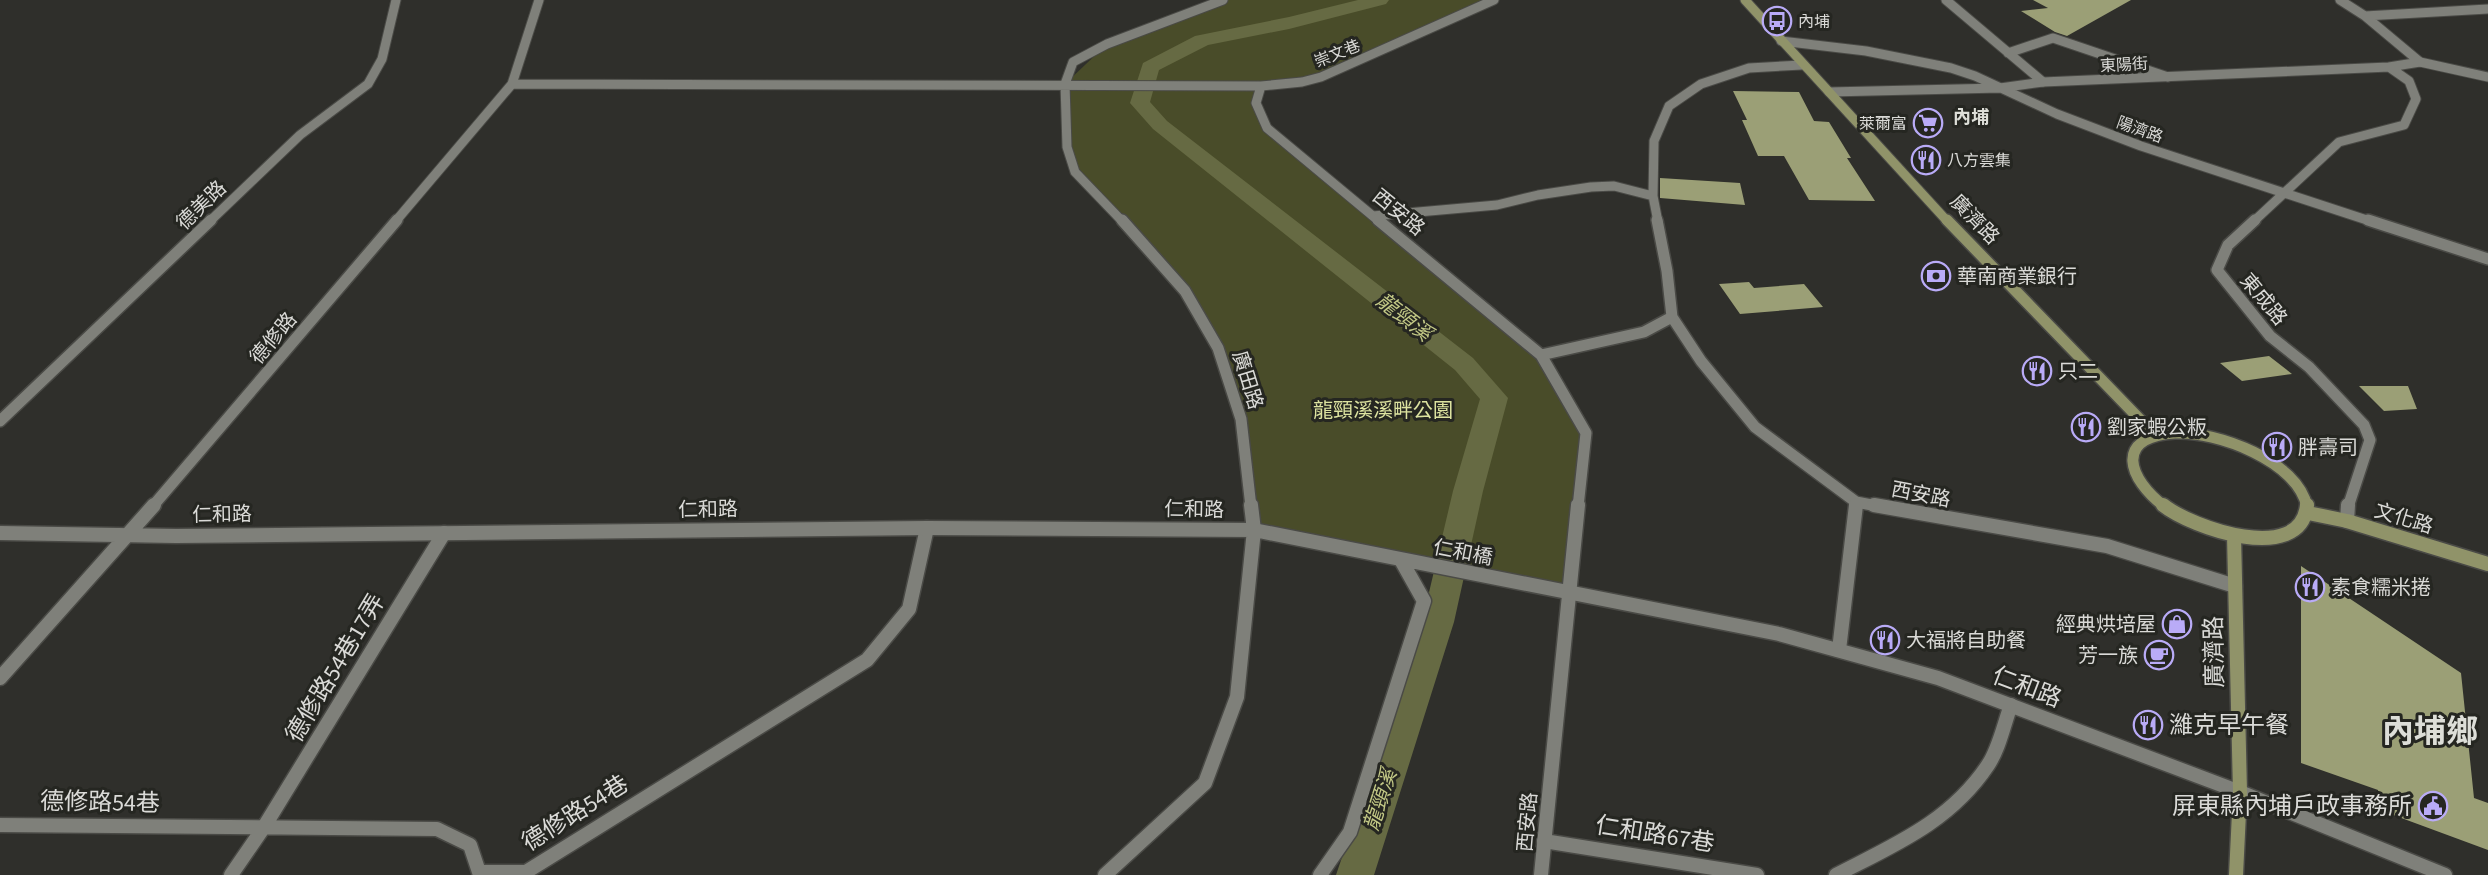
<svg xmlns="http://www.w3.org/2000/svg" width="2488" height="875" viewBox="0 0 2488 875" font-family="'Source Sans 3','Noto Sans TC',sans-serif">
<rect width="100%" height="100%" fill="#2f2f2b"/>
<path fill="#494c29" d="M1223 0H1494L1321 77 1261 86 1256 103 1267 128 1541 355 1586 433 1568 593 1254 530C1247 469 1244 405 1218 348 1188 281 1124 226 1075 172L1067 147 1065 84 1107 44Z"/>
<g fill="none" stroke-linecap="round" stroke-linejoin="round">
<path fill="#666a43" fill-rule="evenodd" d="M1358 0H1389L1386 4 1289 29 1208 45 1159 70 1150 102 1167 121 1473 358 1508 398 1483 491 1454 622 1374 875H1336L1422 622 1453 491 1480 399 1455 370 1153 129 1130 103 1143 63 1195 36 1289 17Z"/>
</g>
<path fill="#9b9f76" d="M2033 0H2131L2067 36 2055 32 2021 11 2048 8Z
M1733 91 1799 92 1814 121 1829 122 1851 158H1847L1875 201 1809 200 1784 156H1758L1742 120H1747Z
M1660 178 1740 183 1745 205 1660 198Z
M1749 282 1754 288 1804 284 1823 307 1740 314 1719 284Z
M2269 356 2292 374 2242 381 2220 363Z
M2359 386H2408L2417 409 2384 411Z
M2301 566 2461 673 2474 798 2488 803V850L2377 809 2378 790 2301 763Z"/>
<g fill="none" stroke-linecap="round" stroke-linejoin="round">
<g stroke="#4a4a46" stroke-width="11">
<path id="lane-far1" d="M1946 0 2043 82
M2008 53 2053 38 2168 77
M2420 62 2488 77"/>
</g>
<g stroke="#4a4a46" stroke-width="17">
<path id="lane" d="M0 825 437 829 470 845 479 872H526L867 660 909 609 927 528
M1544 841 1757 875
M231 875 264 827 444 533
M1836 875C1894 845 1950 822 1988 765 1999 749 2004 724 2011 705"/>
</g>
<g stroke="#4a4a46" stroke-width="11">
<path id="street-far2" d="M2340 0 2365 16 2420 62
M2365 16 2488 9
M1781 41 1866 51 1951 68 1975 76 2057 114 2141 146 2373 222
M512 84 1261 86 1302 82 1321 77 1494 0
M1261 86 1256 103 1267 128 1380 222
M1829 92 2000 88 2043 82 2389 67 2420 62
M1373 216 1497 205 1538 195 1591 187 1614 186 1653 196
M209 222 300 135 368 84 382 59 396 0
M395 222 512 84 539 0
M1123 222 1075 172 1067 147 1065 84 1073 62 1107 44 1223 0
M1658 222 1653 196 1654 141 1669 106 1701 84 1749 68 1802 65
M2253 222 2339 142 2404 125 2416 99 2409 81 2389 67"/>
</g>
<g stroke="#4a4a46" stroke-width="14">
<path id="street-far1" d="M1122 220 1185 291 1218 348 1241 419 1251 507
M1378 220 1541 355 1586 433 1578 507
M1657 220 1667 271 1672 317 1701 361 1755 427 1856 502 1882 507
M2255 220 2228 245 2217 270 2270 336 2309 367 2364 425 2370 440 2348 507
M2368 220 2488 259
M1541 355 1644 332 1672 317
M0 421 211 220
M152 507 397 220
M1855 507 1856 502"/>
</g>
<g stroke="#4a4a46" stroke-width="17">
<path id="street" d="M1874 505 2107 546 2235 586
M2347 521 2348 505
M0 533 176 536 927 528 1254 530 1779 634 1938 678 2240 792 2445 875
M1839 650 1856 505
M0 678 154 505
M1105 875 1205 783 1237 697 1254 530 1251 505
M1320 875 1350 832 1424 601 1401 560
M1541 875 1578 505"/>
</g>
<g stroke="#4a4a46" stroke-width="11">
<path id="secondary-far2" d="M1745 0 1948 222"/>
</g>
<g stroke="#4a4a46" stroke-width="14">
<path id="secondary-far1" d="M1947 220 2155 435
M2165 507C2128 479 2113 437 2175 433 2217 431 2298 461 2307 507"/>
</g>
<g stroke="#4a4a46" stroke-width="17">
<path id="secondary" d="M2163 505C2192 528 2301 566 2307 505
M2308 513 2347 521 2488 564
M2234 536 2240 792 2236 875"/>
</g>
<use href="#lane-far1" stroke="#7f807a" stroke-width="9"/>
<use href="#lane" stroke="#7f807a" stroke-width="14"/>
<use href="#street-far2" stroke="#7f807a" stroke-width="9"/>
<use href="#street-far1" stroke="#7f807a" stroke-width="11"/>
<use href="#street" stroke="#7f807a" stroke-width="14"/>
<use href="#secondary-far2" stroke="#909369" stroke-width="9"/>
<use href="#secondary-far1" stroke="#909369" stroke-width="11"/>
<use href="#secondary" stroke="#909369" stroke-width="14"/>
</g>
<defs>
<g id="bus-ring" transform="scale(1.5)"><circle r="9.5" fill="#252621" stroke="#b9abf7" stroke-width="1.5"/><path d="M-5-6H5V4H4V6H2V4H-2V6H-4V4H-5ZM-3.5-4V0h7V-4ZM-3.5 1.2v1.5H-2V1.2ZM2 1.2v1.5H3.5V1.2Z" fill="#b9abf7"/></g>
<g id="supermarket-ring" transform="scale(1.5)"><circle r="9.5" fill="#252621" stroke="#b9abf7" stroke-width="1.5"/><path d="M-6-5.5h2.5l.6 2H6L4.5 2H-2.5L-4.4-4H-6ZM-1.5 3.2a1.3 1.3 0 1 0 .1 0ZM3 3.2a1.3 1.3 0 1 0 .1 0Z" fill="#b9abf7"/></g>
<g id="restaurant-ring" transform="scale(1.5)"><circle r="9.5" fill="#252621" stroke="#b9abf7" stroke-width="1.5"/><path d="M-5-6h1v4h1v-4h1v4h1v-4h1v5L-1.5 .5V6h-2V.5L-5-1ZM5-6V6H3V1.5H1.5Q1.5-4 5-6Z" fill="#b9abf7"/></g>
<g id="bank-ring" transform="scale(1.5)"><circle r="9.5" fill="#252621" stroke="#b9abf7" stroke-width="1.5"/><path d="M-6-4H6V4H-6ZM0-2.3a2.3 2.3 0 1 0 0 4.6a2.3 2.3 0 1 0 0-4.6Z" fill="#b9abf7"/></g>
<g id="shop-ring" transform="scale(1.5)"><circle r="9.5" fill="#252621" stroke="#b9abf7" stroke-width="1.5"/><path d="M-5-2.5h2.3a2.7 3.5 0 0 1 5.4 0H5L5.5 6h-11ZM-1.5-2.5h3a1.5 2.3 0 0 0-3 0Z" fill="#b9abf7"/></g>
<g id="cafe-ring" transform="scale(1.5)"><circle r="9.5" fill="#252621" stroke="#b9abf7" stroke-width="1.5"/><path d="M-5.5-4.5H6V0H3Q3 3.5 0 3.5H-2.5Q-5.5 3.5-5.5 0ZM3-3.2v2h1.7v-2ZM-6 4.5H4V6H-6Z" fill="#b9abf7"/></g>
<g id="civic-ring" transform="scale(1.5)"><circle r="9.5" fill="#252621" stroke="#b9abf7" stroke-width="1.5"/><path d="M-.6-6.5H3V-4.5H.6V-3L4-1V1h2V6H-6V1h2V-1L-.6-3ZM-1.2 2.5V6h2.4V2.5Z" fill="#b9abf7"/></g>
</defs>
<g fill-rule="evenodd">
<use href="#bus-ring" x="1777" y="21"/>
<use href="#supermarket-ring" x="1928" y="123"/>
<use href="#restaurant-ring" x="1926" y="160"/>
<use href="#bank-ring" x="1936" y="276"/>
<use href="#restaurant-ring" x="2037" y="371"/>
<use href="#restaurant-ring" x="2086" y="427"/>
<use href="#restaurant-ring" x="2277" y="447"/>
<use href="#restaurant-ring" x="2310" y="587"/>
<use href="#shop-ring" x="2177" y="624"/>
<use href="#restaurant-ring" x="1885" y="640"/>
<use href="#cafe-ring" x="2159" y="655"/>
<use href="#restaurant-ring" x="2148" y="725"/>
<use href="#civic-ring" x="2433" y="806"/>
</g>
<g text-anchor="middle" stroke-width="6" stroke-linejoin="round" paint-order="stroke">
<g font-size="16" fill="#dadad7" stroke="#252621" text-anchor="start">
<text x="1798" y="27">內埔</text>
<text x="1907" y="129" text-anchor="end">萊爾富</text>
<text x="1947" y="166">八方雲集</text>
</g>
<g font-size="16" fill="#dadad7" stroke="#252621">
<text transform="translate(1337 53) rotate(-22)" y="6">崇文巷</text>
<text transform="translate(2124 64) rotate(-3)" y="6">東陽街</text>
<text transform="translate(2140 129) rotate(20)" y="6">陽濟路</text>
</g>
<g font-size="18" font-weight="bold" fill="#ddded8" stroke="#252621">
<text x="1971" y="123">內埔</text>
</g>
<g font-size="20" fill="#dadad7" stroke="#252621">
<text transform="translate(201 205) rotate(-44)" y="7">德美路</text>
<text transform="translate(1399 212) rotate(39)" y="7">西安路</text>
<text transform="translate(1975 219) rotate(46)" y="7">廣濟路</text>
<text transform="translate(2264 299) rotate(50)" y="7">東成路</text>
<text transform="translate(273 338) rotate(-50)" y="7">德修路</text>
<text transform="translate(1248 380) rotate(73)" y="7">廣田路</text>
<text transform="translate(1921 494) rotate(11)" y="7">西安路</text>
<text transform="translate(708 509) rotate(-1)" y="7">仁和路</text>
<text transform="translate(1194 509) rotate(1)" y="7">仁和路</text>
<text transform="translate(222 514) rotate(-1)" y="7">仁和路</text>
<text transform="translate(2404 518) rotate(17)" y="7">文化路</text>
<text transform="translate(1463 552) rotate(11)" y="7">仁和橋</text>
<text transform="translate(1527 822) rotate(-85)" y="7">西安路</text>
</g>
<g font-size="20" fill="#dadad7" stroke="#252621" text-anchor="start">
<text x="1957" y="283">華南商業銀行</text>
<text x="2058" y="378">只二</text>
<text x="2107" y="434">劉家蝦公粄</text>
<text x="2298" y="454">胖壽司</text>
<text x="2331" y="594">素食糯米捲</text>
<text x="2156" y="631" text-anchor="end">經典烘培屋</text>
<text x="1906" y="647">大福將自助餐</text>
<text x="2138" y="662" text-anchor="end">芳一族</text>
</g>
<g font-size="20" fill="#dde3a0" stroke="#252621">
<text x="1383" y="417">龍頸溪溪畔公園</text>
</g>
<g font-size="21" font-style="italic" fill="#c3c986" stroke="#252621">
<text transform="translate(1404 317) rotate(38)" y="7">龍頸溪</text>
<text transform="translate(1380 800) rotate(-72)" y="7">龍頸溪</text>
</g>
<g font-size="24" fill="#dadad7" stroke="#252621">
<text transform="translate(2214 652) rotate(-91)" y="8">廣濟路</text>
<text transform="translate(335 668) rotate(-59)" y="8">德修路54巷17弄</text>
<text transform="translate(2027 687) rotate(21)" y="8">仁和路</text>
<text transform="translate(100 802) rotate(1)" y="8">德修路54巷</text>
<text transform="translate(575 813) rotate(-32)" y="8">德修路54巷</text>
<text transform="translate(1655 834) rotate(9)" y="8">仁和路67巷</text>
</g>
<g font-size="24" fill="#dadad7" stroke="#252621" text-anchor="start">
<text x="2169" y="733">濰克早午餐</text>
<text x="2412" y="814" text-anchor="end">屏東縣內埔戶政事務所</text>
</g>
<g font-size="32" font-weight="bold" fill="#ddded8" stroke="#252621">
<text x="2430" y="742">內埔鄉</text>
</g>
</g>
</svg>
